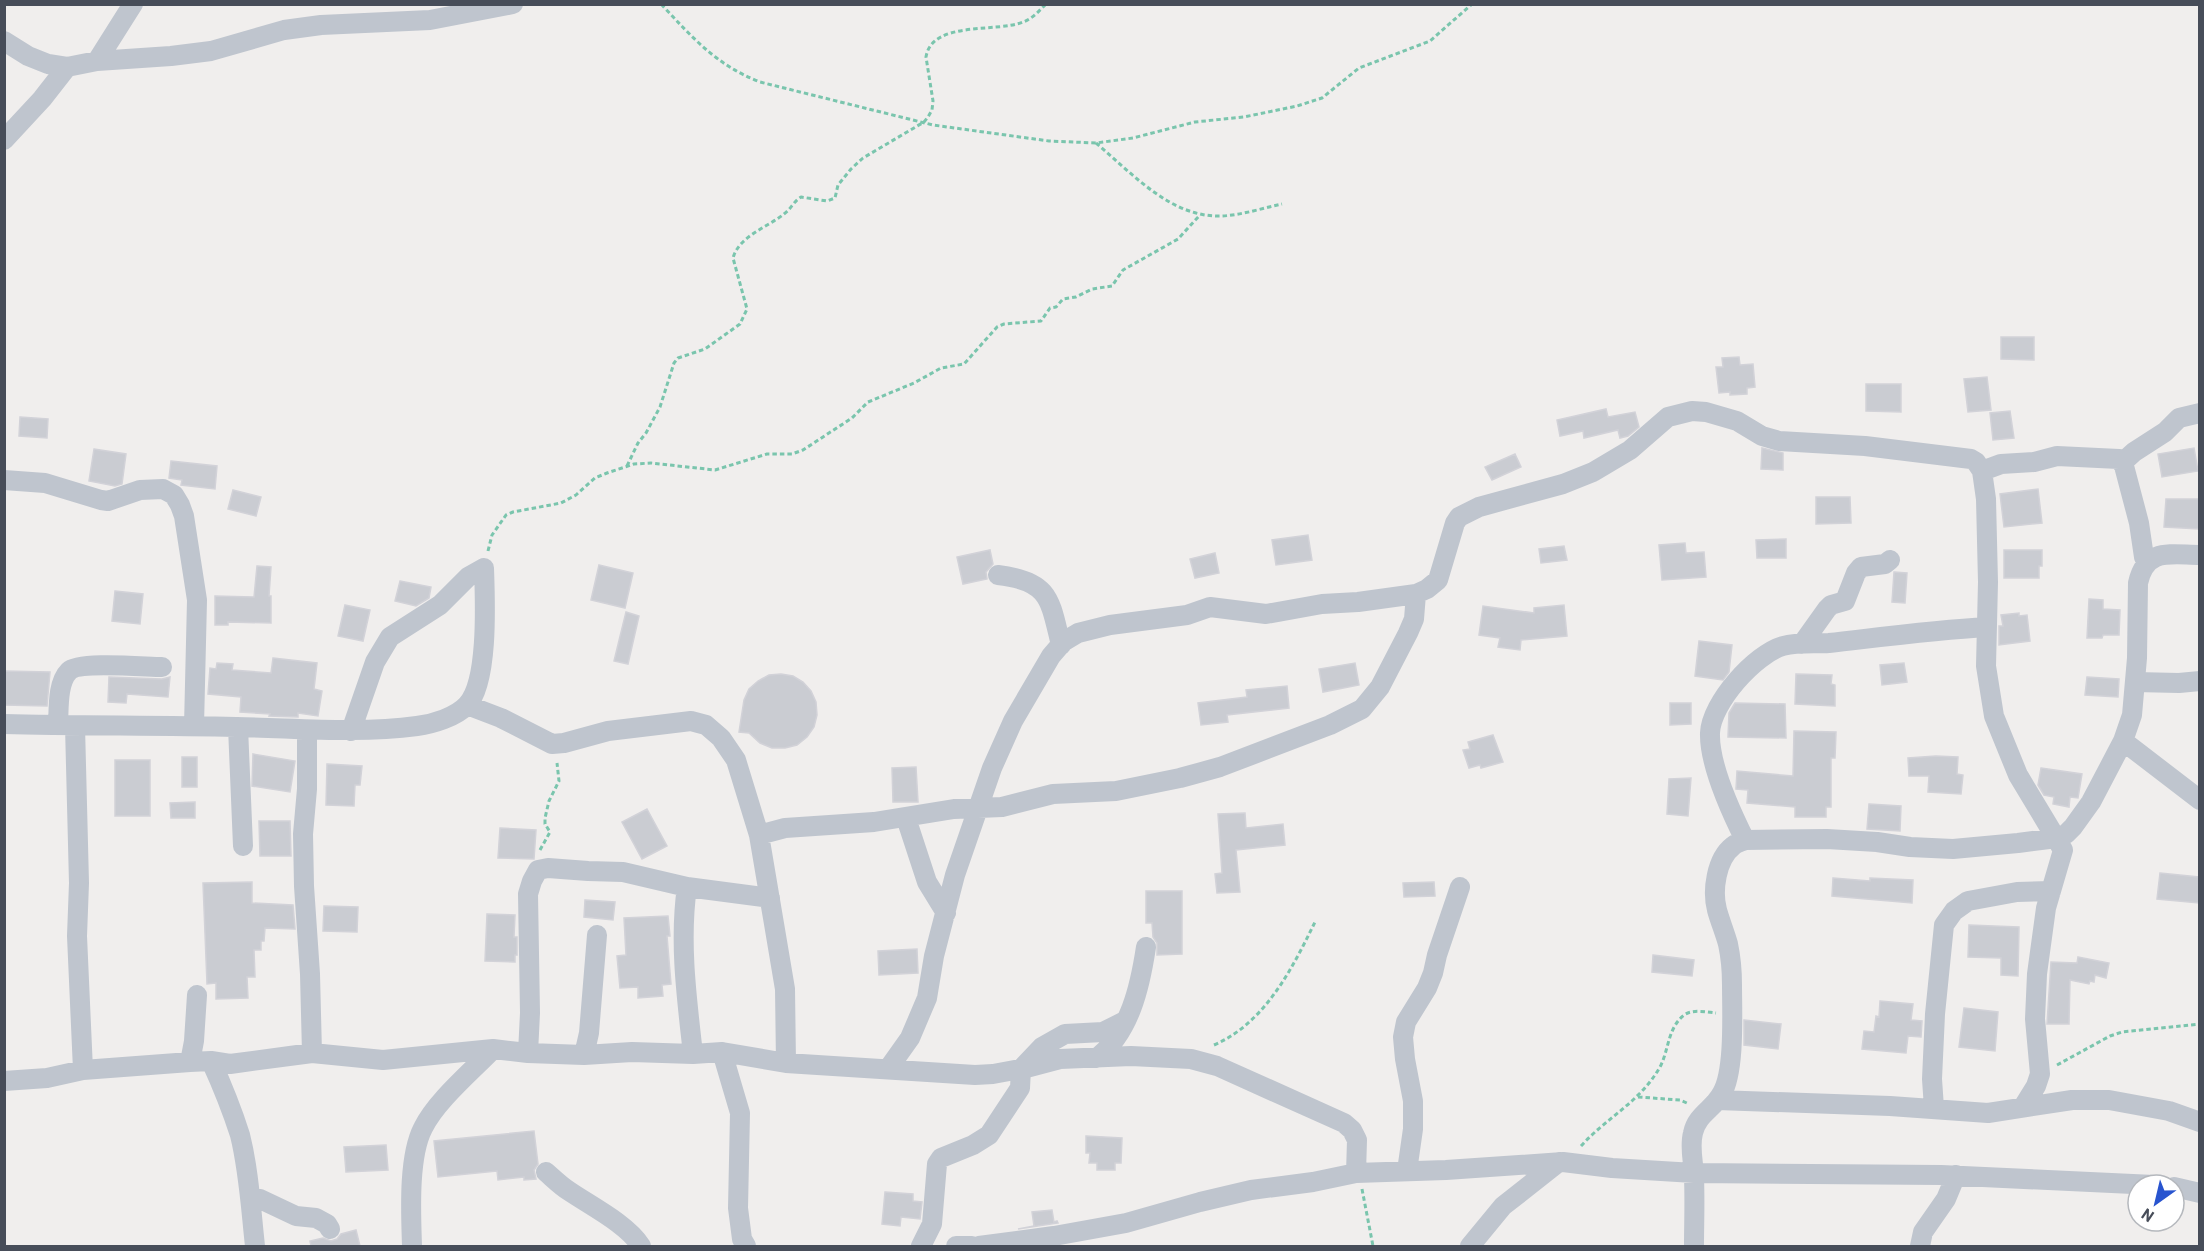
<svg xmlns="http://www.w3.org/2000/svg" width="2204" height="1251" viewBox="0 0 2204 1251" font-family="Barlow,sans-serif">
<rect width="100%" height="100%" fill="#f0eeed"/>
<path fill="#caccd2" stroke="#d2d2d8" stroke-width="1.5" d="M2001 337H2034V360L2001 359Z
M1739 357 1740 365 1753 364 1755 387 1747 388V394L1730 395V392L1719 393 1716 367H1723L1722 358Z
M1987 377 1991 410 1968 412 1964 379Z
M1866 384H1901V412L1866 411Z
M1606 409 1608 417 1635 412 1639 427 1628 436 1620 438 1618 430 1584 438 1583 431 1560 436 1557 420Z
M2010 411 2014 438 1993 440 1990 413Z
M20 417 48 419 47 438 19 436Z
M1762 448 1783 453V470L1761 469Z
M2194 448 2198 471 2162 477 2158 454Z
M94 449 126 454 122 484 115 486 89 481Z
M1515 454 1521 467 1492 480 1485 467Z
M171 461 217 466 215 489 181 485 182 480 169 478Z
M2038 489 2042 523 2004 527 2000 494Z
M233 490 261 497 256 516 228 509Z
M1816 497H1850L1851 523 1816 524Z
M2166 499H2199V529L2164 527Z
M1308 535 1312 560 1276 565 1272 540Z
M1786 539V558H1757L1756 540Z
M1685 543 1686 553 1704 552 1706 577 1662 580 1659 545Z
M1564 546 1567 560 1541 563 1539 549Z
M990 550 993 564 986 572 987 579 963 584 957 557Z
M2004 550H2042V566H2039V578H2004Z
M1215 553 1219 573 1195 578 1190 559Z
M599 565 633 573 625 608 591 600Z
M257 566 271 567 269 596H271V623L228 622V625H215V596L254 597Z
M1894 572 1907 573 1905 603 1892 602Z
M400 581 431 587 429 598 416 606 395 601Z
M115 591 143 594 140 624 112 621Z
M2089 599 2103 600V609L2120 610 2119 635H2103L2102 638H2087Z
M345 605 370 610 363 641 338 636Z
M1564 605 1567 636 1521 640 1520 650 1498 647 1500 638 1479 635 1483 606 1534 613V608Z
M626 612 639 616 628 664 614 661Z
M2019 613V616L2027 615 2030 641 1999 645V626H2003L2001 615Z
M1699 641 1732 645 1729 672 1723 680 1695 676Z
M273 658 317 663 314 689 322 691 318 716 298 713V717L269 716 270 714 240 712 241 697 208 694 210 668 216 669 217 663 233 664 232 670 271 673Z
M1355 663 1359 685 1323 692 1319 669Z
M1904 663 1907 682 1882 685 1880 665Z
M4 671 50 672 47 706 4 705Z
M781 674 793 676 803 682 811 691 816 702 817 715 814 727 807 737 797 745 785 748H772L760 743 749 733 739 732 744 700 749 689 758 681 769 675Z
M1796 674 1832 675 1831 684 1835 685V706L1795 704Z
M109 677 162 679 170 677 168 697 127 694 126 703 108 702Z
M2087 677 2119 679 2118 697 2085 695Z
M1287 686 1289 708 1227 715 1228 722 1201 725 1198 703 1247 697 1246 690Z
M1670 703H1691V724L1670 725Z
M1735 703 1785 704 1786 738 1728 737 1729 713Z
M1794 731 1836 732 1835 758H1831V807H1826V817H1795V807L1747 803 1748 790 1736 789 1737 771 1793 776Z
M1493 735 1503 762 1481 768 1480 765 1469 768 1463 750 1470 749 1468 742Z
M253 754 295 761 290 792 252 786Z
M1936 756 1958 757 1957 774 1963 775 1961 794 1928 792 1929 776H1909L1908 758Z
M182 757H197V787H182Z
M115 760H150V816H115Z
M327 764 362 766 360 785H355L354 806 326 805Z
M916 767 918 802H893L892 768Z
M2041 768 2082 774 2078 798 2070 797 2069 807 2053 804 2054 797 2044 795 2038 785Z
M1691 778 1688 816 1667 814 1669 779Z
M195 802V818H171L170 803Z
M1869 804 1901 806 1900 831 1867 829Z
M647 809 667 846 642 859 622 822Z
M1245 813 1246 828 1283 824 1285 845 1236 850 1240 892 1217 893 1215 874 1222 873 1218 814Z
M259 821H290L291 856H260Z
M500 828 536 830 534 859 498 858Z
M2160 873 2199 877V903L2157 899Z
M1833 878 1870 881V878L1913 880 1912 903 1832 896Z
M252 882V903L293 905 295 929 265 928 264 941H261V950H254L255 977H247L248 998 216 999V983L207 984 203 883Z
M1434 882 1435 896 1404 897 1403 883Z
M1146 891H1182V954L1157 955V943L1153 937 1152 923H1146Z
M585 900 615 902 613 920 584 917Z
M324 906 358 907 357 932 323 931Z
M487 914 515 915 514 937H517V955H515V962L485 961Z
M668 916 670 936H667L671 984 662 985 663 996 638 998V987L620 988 617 956 626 955 624 918Z
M1969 925 2019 927 2018 976 2001 975V958L1968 957Z
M917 949 918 973 879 975 878 951Z
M1653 955 1694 960 1692 976 1652 972Z
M2078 957 2109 963 2106 978 2095 975 2094 982 2090 981 2089 984 2070 980 2069 1024H2047L2051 962 2077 963Z
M1880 1001 1913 1004 1911 1020 1922 1021 1921 1037 1908 1036 1906 1053 1862 1049 1864 1031 1874 1032 1876 1016 1879 1017Z
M1964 1008 1998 1012 1995 1051 1959 1047Z
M1744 1020 1781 1024 1778 1049 1744 1045Z
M534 1131 538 1164 534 1170 536 1179 524 1180V1177L498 1180 497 1171 438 1177 434 1141Z
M1086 1136 1122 1138 1121 1163H1115V1170H1097V1163H1089L1090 1153H1086Z
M386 1145 388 1170 346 1172 344 1147Z
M885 1192 913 1194V1201L922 1202 920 1219 901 1217 900 1226 882 1224Z
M1052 1210 1054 1222 1057 1221 1058 1223 1018 1229 1034 1226 1032 1212Z
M356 1230 360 1246H311L310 1241 323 1238 331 1241 337 1239 341 1234Z"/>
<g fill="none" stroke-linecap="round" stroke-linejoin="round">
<path stroke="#7ac5ad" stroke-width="3" stroke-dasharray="4.5 3" stroke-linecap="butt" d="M661 4C693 38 716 65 760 82L933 125 1049 141 1096 143 1133 138 1195 122 1244 117 1297 106 1322 98 1359 68 1430 41 1472 4
M1096 143C1133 174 1171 218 1222 216 1242 215 1263 208 1282 204
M627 466 638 443 646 433 660 407 674 363 678 358 705 349 740 324 747 309 733 258C739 236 768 227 784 214 791 209 794 201 801 197L827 201 835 198 838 185 851 169 863 158 924 122 928 117 932 110 933 101 926 57C932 20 997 33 1023 22 1032 19 1039 11 1046 4
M488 551 492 535 506 515 513 512 561 503 576 495 595 478 607 473 634 464 651 463 715 470 767 454H792L803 450 852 418 868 402 914 383 941 368 964 364 997 327 1004 324 1041 321 1050 308 1056 307 1063 299 1076 297 1092 289 1112 286 1123 270 1178 239 1200 215
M540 850 550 832 545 824V818L549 801 559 781 557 763
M1214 1045C1265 1023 1292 969 1315 922
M2057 1065 2110 1036 2122 1032 2200 1024
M1638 1097 1680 1100 1689 1104
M1581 1146C1607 1117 1642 1101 1661 1065 1669 1048 1668 1028 1684 1015 1692 1009 1706 1012 1716 1013
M1362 1189 1373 1246"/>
<path stroke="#bfc5ce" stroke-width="20" d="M4 41 28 56 48 64 67 67 97 61 171 56 211 51 284 30 321 25 430 20 513 4
M97 61 133 4
M4 140 42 99 67 67
M2123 462 2134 452 2165 432 2179 418 2200 413
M1982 471 2001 464 2034 462 2057 456 2119 459 2124 466 2139 523 2144 557 2147 563
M4 480 45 483 101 500 108 501 140 490 163 489 174 495 180 505 184 516 197 600 194 726
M998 575C1051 581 1050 601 1061 645
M1802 644 1827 609 1831 605 1845 601 1856 573 1861 567 1885 564 1890 560
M2135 682 2179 683 2200 681
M467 705 501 718 552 744 564 743 608 731 691 721 706 725 721 738 736 760 759 835 785 989 786 1063
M4 724C82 726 159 725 236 727 297 728 357 734 417 726 433 724 456 717 467 705 489 682 485 599 484 568L468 577 440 605 390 637 375 662 351 731
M58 725C59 709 57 683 69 671 79 661 146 667 162 667
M75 726 79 883 77 936 83 1070
M238 727 243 846
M307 731V789L303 834 304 886 310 974 312 1053
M2123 741 2200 800
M906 818 927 882 946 913
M759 835 785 828 874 822 954 809 1002 807 1053 794 1116 791 1180 778 1220 767 1330 725 1362 709 1380 687 1408 633 1414 619 1416 594
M1745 840C1731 812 1709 765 1710 733 1711 703 1755 654 1783 646 1798 642 1814 644 1829 643 1882 637 1934 630 1987 627
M687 887C679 942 687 1000 693 1054
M722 1052 740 1113 738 1208 742 1239 746 1246
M528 1053 530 1013 528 894 532 881 538 870 548 868 588 871 623 872 687 887 770 898
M584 1055 589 1033 597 935
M1097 1058C1130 1032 1140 987 1146 947
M211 1061C222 1085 232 1110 240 1135 249 1171 251 1210 255 1246
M190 1062 194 1041 197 995
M888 1069 910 1038 927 998 934 956 955 875 992 768 1013 721 1051 656 1063 642 1078 633 1110 625 1187 615 1210 607 1266 614 1322 604 1358 602 1416 594 1427 589 1438 580 1455 523 1459 517 1479 507 1563 484 1593 472 1630 450 1668 417 1692 411 1706 412 1737 421 1762 436 1779 441 1865 446 1971 459 1976 462 1982 471 1986 499 1988 582 1986 666 1994 716 2018 775 2063 850 2046 908 2037 974 2035 1019 2040 1074 2036 1086 2023 1107
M4 1081 47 1078 83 1070 190 1062 211 1061 230 1064 312 1053 383 1060 493 1049 528 1053 584 1055 632 1052 693 1054 722 1052 786 1063 975 1075 993 1074 1026 1068 1060 1059 1131 1056 1191 1059 1217 1066 1344 1123 1352 1130 1357 1140 1356 1173
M1717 1100 1890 1106 1988 1113 2072 1100H2109L2169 1111 2200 1122
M1934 1108 1932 1079 1935 1014 1944 925 1954 911 1968 901 2017 892 2051 891
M1407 1171 1413 1129V1101L1405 1059 1403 1037 1406 1022 1427 988 1433 973 1437 955 1460 887
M546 1172C554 1179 561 1186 569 1191 591 1206 627 1224 641 1246
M2174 1187 2200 1193
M250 1197 260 1199 296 1216 316 1218 327 1224 330 1229
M412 1246C411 1214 408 1157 423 1128 436 1101 472 1071 493 1049
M921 1246 932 1224 937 1164 941 1158 973 1145 989 1135 1020 1088 1021 1069 1042 1047 1065 1034 1103 1032 1125 1021
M956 1246H972
M979 1246 1054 1236 1126 1223 1200 1202 1251 1190 1313 1182 1356 1173 1446 1170 1563 1162 1612 1168 1694 1173 1941 1175 2154 1185
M1470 1246 1503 1206 1559 1162
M1694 1246C1694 1224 1695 1201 1694 1178 1694 1163 1689 1148 1693 1133 1697 1114 1714 1109 1722 1093 1735 1071 1732 1012 1732 985 1732 971 1731 958 1728 944 1725 933 1720 921 1717 910 1712 891 1716 859 1733 846 1736 843 1741 842 1745 840L1827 839 1877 842 1910 847 1953 849 2018 843 2049 839 2066 834 2073 827 2091 802 2123 741 2132 715 2137 658 2138 583C2146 547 2171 555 2200 555
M1920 1246 1923 1232 1946 1199 1956 1175"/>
</g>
<rect width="2204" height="1251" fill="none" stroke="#474d59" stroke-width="12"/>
<g transform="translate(2156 1203) rotate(214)"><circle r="28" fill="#ffffff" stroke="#b5b8bd" stroke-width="1.5"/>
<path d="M0-4.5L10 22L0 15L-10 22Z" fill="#2854cf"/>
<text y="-9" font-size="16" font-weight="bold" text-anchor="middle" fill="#474d59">N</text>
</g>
</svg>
